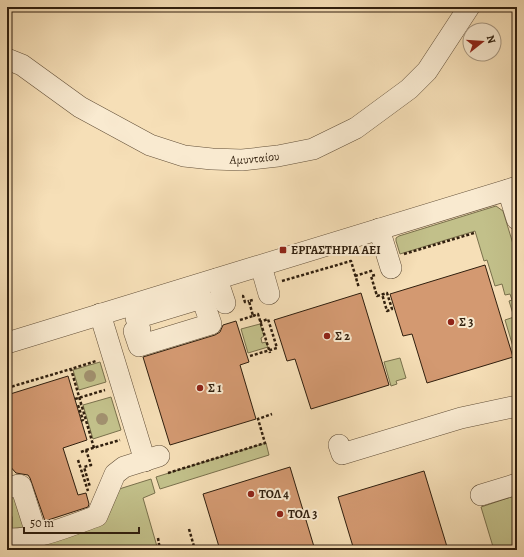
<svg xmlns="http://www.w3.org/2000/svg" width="524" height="557" viewBox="0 0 524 557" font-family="Alegreya,serif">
<rect width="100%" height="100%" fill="#f6dfb7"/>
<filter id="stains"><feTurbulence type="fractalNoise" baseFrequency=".005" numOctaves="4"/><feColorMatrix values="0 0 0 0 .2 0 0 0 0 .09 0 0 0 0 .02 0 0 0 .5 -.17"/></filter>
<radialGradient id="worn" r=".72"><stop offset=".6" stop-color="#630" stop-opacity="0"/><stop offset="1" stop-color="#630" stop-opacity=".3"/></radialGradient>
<path fill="#c2c08a" stroke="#79704c" d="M496 206 503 211 517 257V360L505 320 514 317 509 301 512 300 510 294 505 295 502 284 495 286 487 260 484 261 475 231 400 254 396 241V238L399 236Z
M260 324 264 336 261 338 262 343 266 342 268 347 248 353 241 329Z
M400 358 406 378 396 381 397 384 391 386 384 362Z
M100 362 106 382 79 390 73 370Z
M111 397 121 430 93 439 83 405Z
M266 443 269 455 160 489 156 477Z
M151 479 155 493 143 498 158 550H7V542L101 520 116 490Z
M11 492 31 529 12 533V517L7 507V496Z
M517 495V550H494L481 507Z"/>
<path fill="#d39971" stroke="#301f0e" d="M485 265 513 357 427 383 412 334 403 336 390 294Z
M361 293 389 385 311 409 295 359 287 361 274 320Z
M236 321 249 362 240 365 256 419 170 445 143 357 215 335 220 332 223 325Z
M68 376 87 440 63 448 78 495 86 493 89 504 88 507 45 521 30 478 28 475 16 473 7 463V420L10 419 7 408V395Z
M290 467 315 550H220L203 494Z
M424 471 448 550H354L338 497Z"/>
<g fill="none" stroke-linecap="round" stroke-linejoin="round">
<g stroke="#624f38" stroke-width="22">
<g id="minor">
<path id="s1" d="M7 59 22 65 80 107 150 145 184 156 212 159 242 160 278 156 313 149 356 128 409 89 427 71 469 7"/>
<path d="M508 190 517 219"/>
<path d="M379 229 391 268"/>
<path d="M261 266 269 294"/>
<path d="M217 279 225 303"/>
<path d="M202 298 211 324 139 346 134 331 140 330 136 318Z"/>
<path d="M100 314 145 461"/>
<path d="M7 343 517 187"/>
<path d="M339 445 342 454 461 418 517 406"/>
<path d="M7 487V488L19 485 21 486 37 536"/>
<path d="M481 495 517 484"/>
<path d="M7 539C38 540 69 526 97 516L115 474 124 467 159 456"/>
</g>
</g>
<path stroke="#301f0e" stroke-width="2.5" stroke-dasharray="3 2" stroke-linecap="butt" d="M513 236 517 249
M404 254 474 233
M375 275 371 276 377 296 387 293 392 309 387 311 382 294
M355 276 374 270
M282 281 351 261 359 288
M242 296H243L245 302 249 301
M253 316 258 314 270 353
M240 320 253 316 249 301 253 300
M250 356 277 348 268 319 260 322
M516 362 517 364
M7 388 71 369
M75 399 105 390
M81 421 83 420 78 405 81 404
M94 448 71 369 96 361
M86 450 120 440
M81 452 86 450 91 465 84 467 90 487
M78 460 88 491
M168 473 265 443 258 419 272 414
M189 529 195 550
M158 538 160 550"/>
<use href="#minor" stroke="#f9ead0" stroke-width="21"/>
</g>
<g fill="#a1906e">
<circle cx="90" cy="376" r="6"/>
<circle cx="102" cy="419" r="6"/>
</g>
<g fill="#8f2418" stroke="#f9ead0" stroke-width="1.5">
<rect x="279" y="246" width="8" height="8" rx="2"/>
<circle cx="451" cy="322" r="4"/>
<circle cx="327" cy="336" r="4"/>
<circle cx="200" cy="388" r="4"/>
<circle cx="251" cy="494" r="4"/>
<circle cx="280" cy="514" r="4"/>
</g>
<g text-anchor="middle" stroke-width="4" stroke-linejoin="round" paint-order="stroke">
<g font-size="12" fill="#301f0e" stroke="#f9ead0">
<text dy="4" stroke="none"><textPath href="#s1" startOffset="274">Αμυνταίου</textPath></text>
</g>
<g font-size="12" font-weight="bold" fill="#301f0e" stroke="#f9ead0" text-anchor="start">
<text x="291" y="254">ΕΡΓΑΣΤΗΡΙΑ ΑΕΙ</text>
<text x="459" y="326">Σ 3</text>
<text x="335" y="340">Σ 2</text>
<text x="208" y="392">Σ 1</text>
<text x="259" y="498">ΤΟΛ 4</text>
<text x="288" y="518">ΤΟΛ 3</text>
</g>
</g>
<rect width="524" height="557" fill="none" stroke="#f6dfb7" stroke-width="24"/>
<rect x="8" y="8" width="508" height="541" fill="none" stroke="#301f0e" stroke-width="2"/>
<rect x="12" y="12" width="500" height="533" fill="none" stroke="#301f0e"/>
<g transform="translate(482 42) rotate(73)"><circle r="19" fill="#f9ead0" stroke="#a99982"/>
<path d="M0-3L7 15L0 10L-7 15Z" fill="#8f2418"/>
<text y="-6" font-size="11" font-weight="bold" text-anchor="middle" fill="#301f0e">N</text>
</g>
<path d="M24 527v6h115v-6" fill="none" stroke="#301f0e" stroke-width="2"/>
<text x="30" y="527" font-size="12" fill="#301f0e" stroke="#f9ead0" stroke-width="3" paint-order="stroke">50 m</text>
<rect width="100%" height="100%" filter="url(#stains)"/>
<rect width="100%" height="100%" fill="url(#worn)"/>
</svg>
